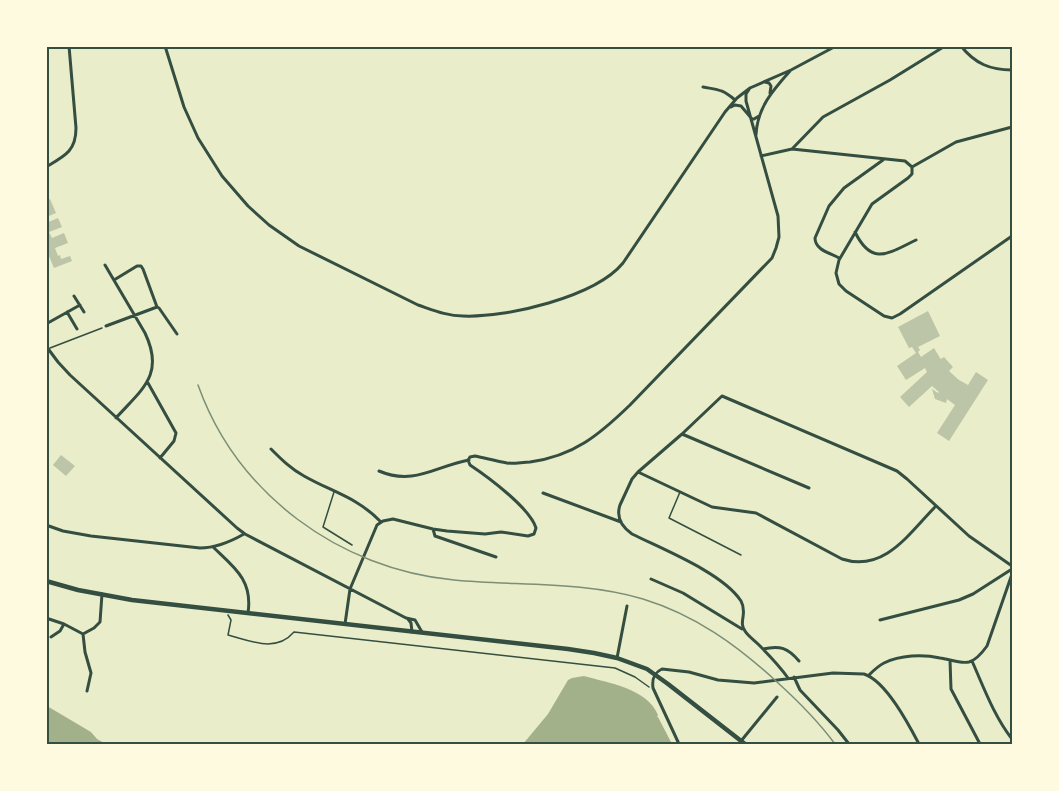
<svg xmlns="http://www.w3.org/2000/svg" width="1059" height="791" viewBox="0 0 1059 791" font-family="'Source Sans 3',sans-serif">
<rect width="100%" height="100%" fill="#e9edc9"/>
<path fill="#a3b18a" d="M584 676C608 683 647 688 658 715L657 717H658L672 744H523L548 714 568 680 572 678Z
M47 706 91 732 97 739 106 744H47Z"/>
<path fill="#bcc5a7" d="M50 199 56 213 49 216 46 210V201Z
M58 218 62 227 49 232 52 238 64 233 68 243 55 248 58 256 60 255 61 259 70 256 72 261 54 268 46 249V223Z
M928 311 940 336 918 347 920 350 918 352 921 357 934 348 940 358 941 359 944 357 953 367 949 371 959 380 968 385 976 372 988 380 949 441 937 433 955 405 947 399 946 403 935 399 932 389 938 393 939 392 932 386 909 407 900 397 927 372 925 368 906 380 897 366 916 353 912 347 909 348 898 327Z
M61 455 75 466 66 476 53 465Z"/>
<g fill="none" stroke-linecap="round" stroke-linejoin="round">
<path stroke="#344e41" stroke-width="1.5" d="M228 615 231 620 228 635C251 641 276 653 294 632L615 668 635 677 649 687"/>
<path stroke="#344e41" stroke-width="1.5" d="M50 348 102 328
M334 492 323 527 352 545
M680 492 669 518 741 555"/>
<path stroke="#344e41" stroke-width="3" d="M165 46 184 107 198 138 222 176 248 206 269 225 299 246 418 305C433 310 447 316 463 316 506 318 595 297 623 263L725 112 737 98 750 88 791 70 836 46
M961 46C975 64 991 70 1012 70
M765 82 769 83 771 86 770 93
M703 87C719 90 722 89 735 100
M731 107 735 105 741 106 752 119H754L759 116
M756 135C757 108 773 90 790 71
M792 149 823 117 890 80 945 46
M761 156 792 149 905 161 912 167
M46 167C65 156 76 151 76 128L69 46
M912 167V174L908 178 872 204 839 260 836 273 839 284 846 291 884 316 892 318 900 314 1012 236
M912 167 956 142 1012 127
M855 232C872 267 889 253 916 240
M839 258C830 253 815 250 815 238L829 206 844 188 883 160
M105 265 145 333C165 375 142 389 116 418
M74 296 84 312
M157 307 159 308 177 334
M67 312 77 329
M46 324 80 305
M106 326 157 307 143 269 141 266H137L114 280
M46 346 58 362 70 375 237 528 245 534 406 618 415 620 422 632
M148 383 176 433 174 441 160 458
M682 434 809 488
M271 449C281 459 291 469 304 476 332 492 357 497 381 522
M379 471C414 486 436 466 469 460
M638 472 712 507 756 513 842 559C885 573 910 532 936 506
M543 493 621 522
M46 525 63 531 91 536 200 548C216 548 230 542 244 534
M433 529 435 536 496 557
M213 547C234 567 253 580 248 613
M651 579 683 593 742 629
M46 618 64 624 83 634 94 628 100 622 102 594
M408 619 411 623 412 632
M880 620 959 600 973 594 1012 569
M345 624 350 589 377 525 383 521 393 519 433 529 447 531 485 534 501 532 528 536 534 534 536 528C530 508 488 477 470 465L468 460 470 457 475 456C485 458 496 461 507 463 515 464 522 462 530 462 574 456 599 435 630 405L772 258 776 248 779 237 778 216 746 101V94L750 88
M83 634 85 652 91 673 87 691
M51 637 60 631 64 624
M763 649C780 645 788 648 799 661
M617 658 627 606
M950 660 951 689 980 744
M972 661C984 688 994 716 1012 739
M869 675C873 671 878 666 884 663 900 655 923 654 940 658 949 659 960 664 969 662 976 660 982 653 987 646L1012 574
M794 677 800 690 838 730 849 744
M788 678C779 665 769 655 758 644 754 640 748 636 745 631 738 622 748 613 741 601 723 573 662 549 632 534 622 527 616 517 620 505L632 479 638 472 682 434 722 396 897 471 907 479 969 536 1012 566
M741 741 777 697
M679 744 653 688C652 680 653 673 662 669L689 672 718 680 754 683 833 673 864 674C886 681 909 725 919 744"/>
<path stroke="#344e41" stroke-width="4.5" d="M46 581 78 590 132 600 568 649 594 653 617 658 647 669 668 684 745 744"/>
<path stroke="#7c8e77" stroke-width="1.5" d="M198 385C237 494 339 569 454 580 517 586 582 581 643 599 695 615 737 645 777 682 798 701 818 721 835 744"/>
</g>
<rect width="1059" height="791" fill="none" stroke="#fefae0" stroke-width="96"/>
<rect x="48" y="48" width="963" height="695" fill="none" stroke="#344e41" stroke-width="2"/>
</svg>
